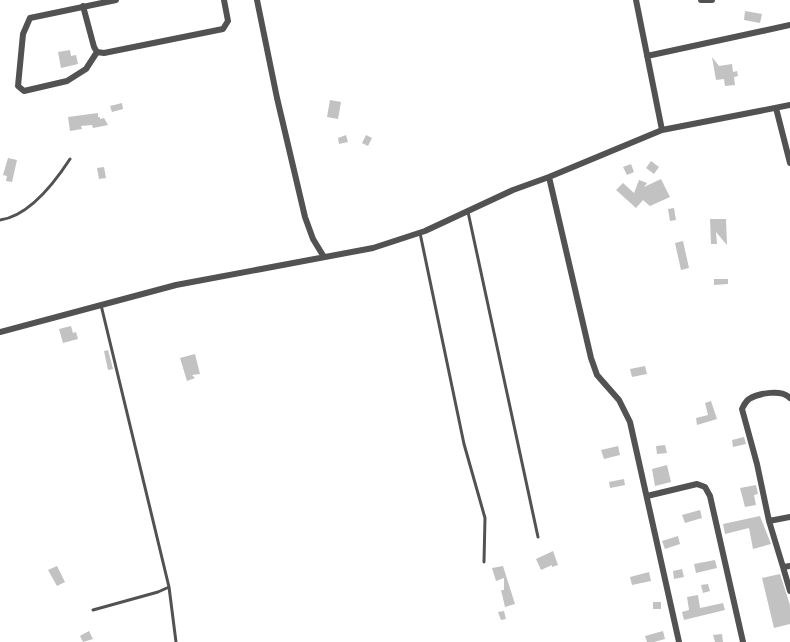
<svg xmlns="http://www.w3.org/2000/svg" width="790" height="642" viewBox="0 0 790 642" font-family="'Titillium Web',sans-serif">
<rect width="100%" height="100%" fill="#fff"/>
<path fill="#c2c2c2" d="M745 11 762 14 760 23 744 20Z
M70 50 71 56 76 55 78 64 61 68 58 52Z
M712 57 719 66 732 64 733 72 737 71 738 76 734 77 735 85 725 86 724 79 716 80Z
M330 100 341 102 338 119 327 117Z
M122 103 123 109 112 112 110 106Z
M98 113V117H100V119L104 118 108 125 93 128 92 125 81 126 82 129 70 131 68 117Z
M346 135 348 142 339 144 338 138Z
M366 135 372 138 368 146 362 143Z
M8 158 17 160 12 182 6 181 7 176 3 175Z
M651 161 659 167 654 174 646 168Z
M631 164 634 172 627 175 623 167Z
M104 167 106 178 99 179 97 168Z
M661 179 670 197 650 206 643 200 636 208 616 190 623 183 634 193 639 180 647 183 644 187Z
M674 208 676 220 670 221 668 209Z
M710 219H726L727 245 716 232 717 244H711Z
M683 241 689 268 681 270 675 243Z
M714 279H728V284L714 285Z
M71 326 73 333 76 332 78 339 63 343 59 329Z
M108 350 113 369 108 370 104 351Z
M195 354 200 374 192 375 195 378 187 381 180 358Z
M645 366 647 374 632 377 630 369Z
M711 401 717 419 697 425 696 418 708 415 705 403Z
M744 437 746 444 733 447 732 440Z
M665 445 667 453 657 454 656 446Z
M618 446 620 455 604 459 601 450Z
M667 465 671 482 655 486 652 469Z
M624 479 625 485 610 488 609 482Z
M756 485 758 494 754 495 756 505 745 507 740 488Z
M700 510 702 518 685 523 682 515Z
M760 516 771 544 753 549 749 528 725 534 723 524Z
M678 536 680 544 665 549 662 541Z
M553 551 558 565 552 567V565L541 570 536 559Z
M715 560 717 568 696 573 694 564Z
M57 566 65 582 57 586 48 570Z
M503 566 515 604 505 607 501 590H504V578L496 581 492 568Z
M682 569 684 577 674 579 673 571Z
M649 572 651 581 632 585 630 577Z
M780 574 790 605V624L774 628 762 578Z
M708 584 710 591 703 593 701 585Z
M698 595 700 608 723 603 725 610 684 620 682 612 689 610 687 597Z
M653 602H661V609H653Z
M504 611 506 619 501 620 498 612Z
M89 631 93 639 83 642 80 636Z
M663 631 665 639 654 642H647L645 636Z
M722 634 723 642H715L713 635Z"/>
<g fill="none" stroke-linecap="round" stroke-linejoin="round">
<path stroke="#525252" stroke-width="3" d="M468 212 538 537
M0 220C29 216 55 182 70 159
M420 233 464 444 485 518 484 562
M169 587 176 642
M93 610 158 592 169 587 101 305"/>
<path stroke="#525252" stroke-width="6" d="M257 0 277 98 305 217 313 239 324 257
M636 0 662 130
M701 0H712
M83 6 94 47 97 52 104 53 223 29 228 21 224 0
M97 52 86 69 67 81 24 91 18 86 23 34 30 18 116 0
M647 56 790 25
M776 108 790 163
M549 177 591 358 597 375 619 400 630 422 679 642
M0 332 176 285 373 248 425 231 513 190 549 177 662 130 790 105
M790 398C782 389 759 393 749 399 745 402 744 405 742 409L757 464 769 521 790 517
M647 496 697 484 705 487 710 496 743 642
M769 521 783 567
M790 566 783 567 790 591"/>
</g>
</svg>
